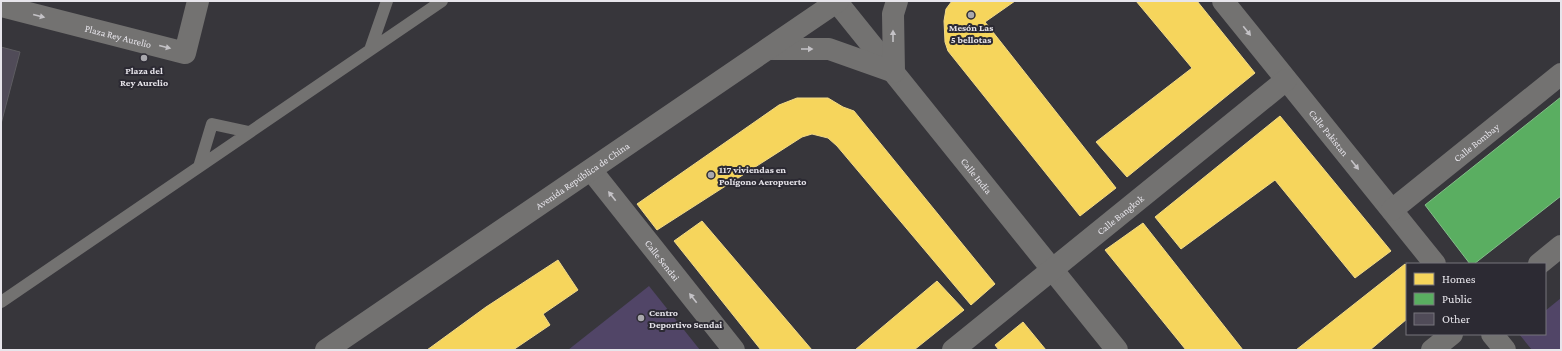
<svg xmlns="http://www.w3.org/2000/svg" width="1562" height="351" viewBox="0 0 1562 351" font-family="'Crimson Pro',serif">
<rect width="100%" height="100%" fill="#37363b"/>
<path fill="#514567" d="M649 286 700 350H568Z
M1561 298V350H1532L1519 334H1545V311Z"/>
<path fill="#f6d55c" stroke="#f2da87" d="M952 1H1015L985 22 1116 188 1080 216 948 51 945 42 944 21 946 9Z
M1136 1H1197L1255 73 1127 177 1096 142 1192 68Z
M797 98H828L843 107 854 111 995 284 971 305 837 146 828 138 812 134 802 137 657 230 637 204 779 105Z
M1280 116 1391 251 1355 278 1275 180 1181 249 1155 217Z
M702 221 812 350H761L674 241Z
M1143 223 1243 350H1186L1105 250Z
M558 260 578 290 543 314 550 325 513 350H427L486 307Z
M1405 264 1407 266V319L1370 350H1296Z
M937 281 964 310 914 350H855Z
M1023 322 1046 350H999L995 345Z"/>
<path fill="#5aae61" stroke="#84be8a" d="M1561 97V196L1474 264H1470L1425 205Z"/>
<path fill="#504b58" stroke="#5d5c61" d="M1 47 20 52 1 124Z"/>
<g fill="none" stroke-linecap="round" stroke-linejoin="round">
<path stroke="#737271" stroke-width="12" d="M370 50 387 1
M199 167 212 124 249 132
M1 302 442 1"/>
<g stroke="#737271" stroke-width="22">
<path id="s1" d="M1223 1 1435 264"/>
<path id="s2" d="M837 2 1117 350"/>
<path id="s3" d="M1 6 185 53 198 1"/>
<path d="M768 49H829L894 72 893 14 897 1"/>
<path id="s4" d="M591 170 734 350"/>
<path id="s5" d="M1392 210 1561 74"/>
<path d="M1539 264 1561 246"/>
<path d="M1492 334 1505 350"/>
<path id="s6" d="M326 350 838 1"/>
<path id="s7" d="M953 350 1286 80"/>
<path d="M1432 350 1452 334"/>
</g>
</g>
<defs><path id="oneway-solid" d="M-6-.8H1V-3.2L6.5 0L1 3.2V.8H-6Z"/></defs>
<g fill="#c4c2c6">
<use href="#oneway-solid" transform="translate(39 16) rotate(14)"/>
<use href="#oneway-solid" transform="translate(1247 31) rotate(51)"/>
<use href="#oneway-solid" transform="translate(893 36) rotate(-90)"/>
<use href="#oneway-solid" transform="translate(165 47) rotate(14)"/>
<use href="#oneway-solid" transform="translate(807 49)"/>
<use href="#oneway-solid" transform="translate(1355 165) rotate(51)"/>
<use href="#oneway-solid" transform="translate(612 196) rotate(-128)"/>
<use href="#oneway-solid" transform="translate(693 298) rotate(-128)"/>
</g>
<g fill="#a9a8ad" stroke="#2c2a33" stroke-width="1.5">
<circle cx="971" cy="15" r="4"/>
<circle cx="144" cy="58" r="4"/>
<circle cx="711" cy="175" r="4"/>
<circle cx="641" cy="318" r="4"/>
</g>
<g text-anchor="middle" stroke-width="4" stroke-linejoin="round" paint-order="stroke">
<g font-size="10" font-weight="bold" fill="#e7e5eb" stroke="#2c2a33">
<text x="971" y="31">Mesón Las<tspan x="971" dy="12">5 bellotas</tspan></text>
<text x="144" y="74">Plaza del<tspan x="144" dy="12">Rey Aurelio</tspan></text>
<text x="719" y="173" text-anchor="start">117 viviendas en<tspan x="719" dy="12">Polígono Aeropuerto</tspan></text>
<text x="649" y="316" text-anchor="start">Centro<tspan x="649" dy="12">Deportivo Sendai</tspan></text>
</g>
<g font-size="10" fill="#e7e5eb" stroke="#2c2a33">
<text dy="4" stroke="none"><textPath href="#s3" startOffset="121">Plaza Rey Aurelio</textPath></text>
<text dy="4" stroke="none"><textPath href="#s1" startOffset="169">Calle Pakistan</textPath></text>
<text dy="4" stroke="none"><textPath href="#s5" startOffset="108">Calle Bombay</textPath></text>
<text dy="4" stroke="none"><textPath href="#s6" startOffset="310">Avenida República de China</textPath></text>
<text dy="4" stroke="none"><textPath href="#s2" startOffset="223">Calle India</textPath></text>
<text dy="4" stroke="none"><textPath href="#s7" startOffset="215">Calle Bangkok</textPath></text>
<text dy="4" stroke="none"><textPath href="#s4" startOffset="115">Calle Sendai</textPath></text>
</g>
</g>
<rect width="1562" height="351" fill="none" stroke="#e7e5eb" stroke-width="4"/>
<rect x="1406" y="263" width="140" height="72" fill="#2c2a33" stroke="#77757d"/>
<rect x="1414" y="273" width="20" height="12" fill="#f6d55c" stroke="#77757d"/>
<text x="1442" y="283" font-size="12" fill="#e7e5eb">Homes</text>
<rect x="1414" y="293" width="20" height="12" fill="#5aae61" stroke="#77757d"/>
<text x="1442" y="303" font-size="12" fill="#e7e5eb">Public</text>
<rect x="1414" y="313" width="20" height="12" fill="#504b58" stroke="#77757d"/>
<text x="1442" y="323" font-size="12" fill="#e7e5eb">Other</text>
</svg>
